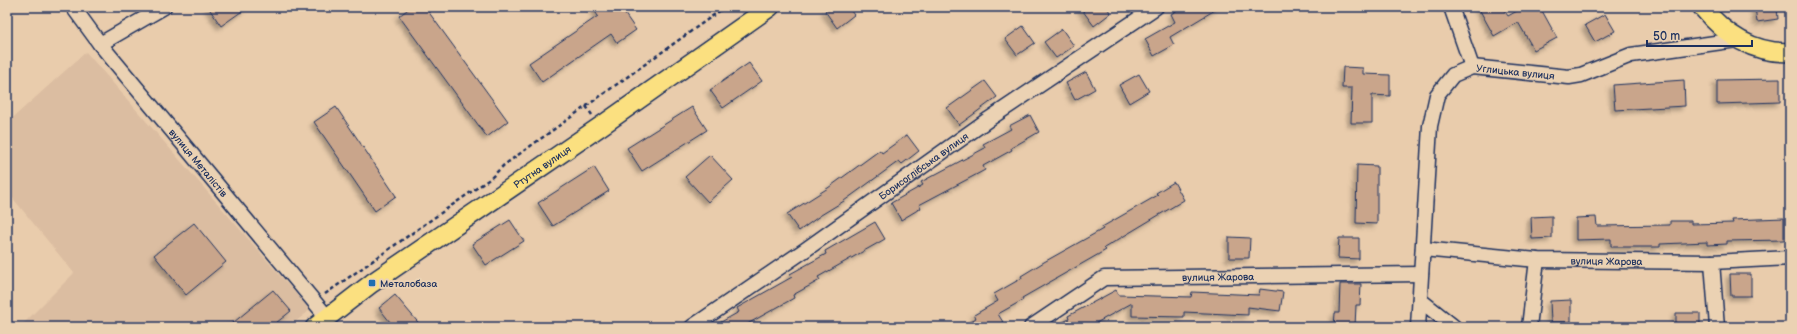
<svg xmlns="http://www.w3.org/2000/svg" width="1797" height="334" viewBox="0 0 1797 334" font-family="'Balsamiq Sans',sans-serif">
<defs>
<filter id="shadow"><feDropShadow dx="-3.5" dy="3.5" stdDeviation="2" flood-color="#0004"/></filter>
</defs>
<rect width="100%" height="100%" fill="#e9ccac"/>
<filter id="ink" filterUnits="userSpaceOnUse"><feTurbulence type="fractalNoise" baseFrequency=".025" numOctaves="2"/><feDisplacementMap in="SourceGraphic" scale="8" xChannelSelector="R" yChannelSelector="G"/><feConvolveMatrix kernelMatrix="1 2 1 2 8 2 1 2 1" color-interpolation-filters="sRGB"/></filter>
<g filter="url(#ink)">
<path fill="#dbbda1" d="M86 52 310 310 289 327H20L74 273 7 191V123Z"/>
<path fill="#c9a58b" stroke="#1b2f5e" filter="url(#shadow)" d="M208 7H248L221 26Z
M411 7H425L508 121 487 137 399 16Z
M592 7H620L636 30 617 43 611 34 542 82 529 63 598 16Z
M831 7H848L854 15 837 28 825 11Z
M1080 7H1106L1111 13 1094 26Z
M1183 7H1220L1170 37 1174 45 1154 56 1145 39 1175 22 1171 14Z
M1478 7H1502L1508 16 1524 7H1540L1557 38 1534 50 1518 22 1494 36Z
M1755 7H1777L1778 19 1757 22Z
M1605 14 1615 31 1595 42 1585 25Z
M1023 26 1035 43 1017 55 1005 39Z
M1062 29 1074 46 1056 58 1044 42Z
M749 63 762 81 723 108 710 90Z
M1343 67 1363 68V74L1390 75V96L1372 95V123H1351L1352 88H1342Z
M1086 72 1095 89 1075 100 1066 83Z
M1139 74 1149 91 1129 103 1119 85Z
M1780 79V102L1717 104V80Z
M1684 80 1685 106 1615 110 1613 85Z
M985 81 997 97 959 125 947 108Z
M336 107 396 196 375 211 314 122Z
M692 107 707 130 642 171 627 148Z
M1030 115 1039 132 1011 148 1012 150 983 166 985 170 919 205 921 208 901 220 891 203 923 185 921 182 985 148 983 144 1011 129 1009 126Z
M907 135 919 151 902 164 899 161 844 201 821 215 799 231 787 214 828 188 880 150 882 153Z
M710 155 733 180 708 202 685 177Z
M1357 165 1377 166V224L1356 223Z
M594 167 609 191 553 226 538 203Z
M1174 182 1184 200 1104 248 1106 250 1022 298 1023 300 998 314 1003 322 995 327H961L976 318 974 315 998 301 994 294 1022 278 1021 276 1044 262 1103 229 1102 227 1158 195 1156 193Z
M1552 216V238L1532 239 1531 217Z
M1596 217 1597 226 1670 225V221H1691V224L1733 223 1732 220 1784 218V240L1727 241V244L1707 245V242L1660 244V247H1611V239L1576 240V218Z
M510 220 524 241 486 265 472 244Z
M875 222 885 239 818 277 820 280 793 295 794 298 742 327H712L739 312 737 308 792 277 790 274 826 254 825 251Z
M194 223 226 262 186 295 154 255Z
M1229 237 1250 238 1249 258H1229Z
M1339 238H1359V259L1338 258Z
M1730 274H1751V296H1731Z
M1340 284H1361L1360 305H1356L1355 327H1334L1335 313H1339Z
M1260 289 1283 292 1280 311 1248 307V315L1184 312V317L1132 316V303L1089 327H1054L1069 319 1068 316 1116 290 1119 295 1191 297 1192 292 1259 295Z
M273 290 291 311 271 327H228Z
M395 295 422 327H394L379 308Z
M1571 300V322H1551L1550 301Z
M1676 313H1700V327H1676Z"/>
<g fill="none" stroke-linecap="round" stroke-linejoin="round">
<g stroke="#1b2f5e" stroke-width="17">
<g id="minor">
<path id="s1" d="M73 7 100 44 327 317"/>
<path d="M1451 7 1472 67"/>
<path d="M100 44 164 7"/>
<path id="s2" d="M1423 249 1537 260 1712 262 1790 258"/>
<path d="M1712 262 1717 327"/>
<path d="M1420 300 1454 327"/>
<path id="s3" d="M692 327 805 250 989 119 1156 7"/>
<path id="s4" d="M1031 327 1104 278 1421 274"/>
<path id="s5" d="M1418 327 1430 126 1437 95 1453 75 1472 67 1569 77 1581 75 1631 55 1736 40"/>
<path d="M1529 327 1537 260"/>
</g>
</g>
<g stroke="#1b2f5e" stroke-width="21">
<g id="major">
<path d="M1702 7C1725 35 1753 54 1790 52"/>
<path id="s6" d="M315 327 372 283 601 126 770 7"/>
</g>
</g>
<path stroke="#1b2f5e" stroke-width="2.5" stroke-dasharray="4 3" stroke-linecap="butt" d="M586 106 592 115
M325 294 491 178 504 165 725 7"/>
<use href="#minor" stroke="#ebd2b3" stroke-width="14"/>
<use href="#major" stroke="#fbe080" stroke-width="18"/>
<g stroke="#1b2f5e" stroke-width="4.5">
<path id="rail" d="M7 325V327"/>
</g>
<use href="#rail" stroke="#ebd2b3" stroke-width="3" stroke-dasharray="9" stroke-linecap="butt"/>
</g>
</g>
<rect fill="#1f6fb2" stroke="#ebd2b3" stroke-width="1.5" x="368" y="279" width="8" height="8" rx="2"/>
<g text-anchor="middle" stroke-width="4" stroke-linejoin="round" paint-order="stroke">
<g font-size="10" fill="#1b2f5e" stroke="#ebd2b3">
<text dy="4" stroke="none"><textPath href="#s5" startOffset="323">Углицька вулиця</textPath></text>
<text dy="4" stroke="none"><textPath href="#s1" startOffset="200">вулиця Металістів</textPath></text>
<text dy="4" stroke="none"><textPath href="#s3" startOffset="282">Борисоглібська вулиця</textPath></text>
<text dy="4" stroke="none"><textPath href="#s6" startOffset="278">Ртутна вулиця</textPath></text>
<text dy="4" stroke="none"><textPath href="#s2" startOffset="184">вулиця Жарова</textPath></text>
<text dy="4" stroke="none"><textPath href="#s4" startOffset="202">вулиця Жарова</textPath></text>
</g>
<g font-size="10" fill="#1b2f5e" stroke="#ebd2b3" text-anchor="start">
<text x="380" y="287">Металобаза</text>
</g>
</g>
<rect width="1797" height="334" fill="none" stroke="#ebd2b3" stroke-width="24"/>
<rect x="12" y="12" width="1773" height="310" fill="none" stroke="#1b2f5e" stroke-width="1.5" filter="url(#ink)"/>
<path d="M1647 40v6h105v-6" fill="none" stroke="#1b2f5e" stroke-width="2"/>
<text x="1653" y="40" font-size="12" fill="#1b2f5e" stroke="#ebd2b3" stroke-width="3" paint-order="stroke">50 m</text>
</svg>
